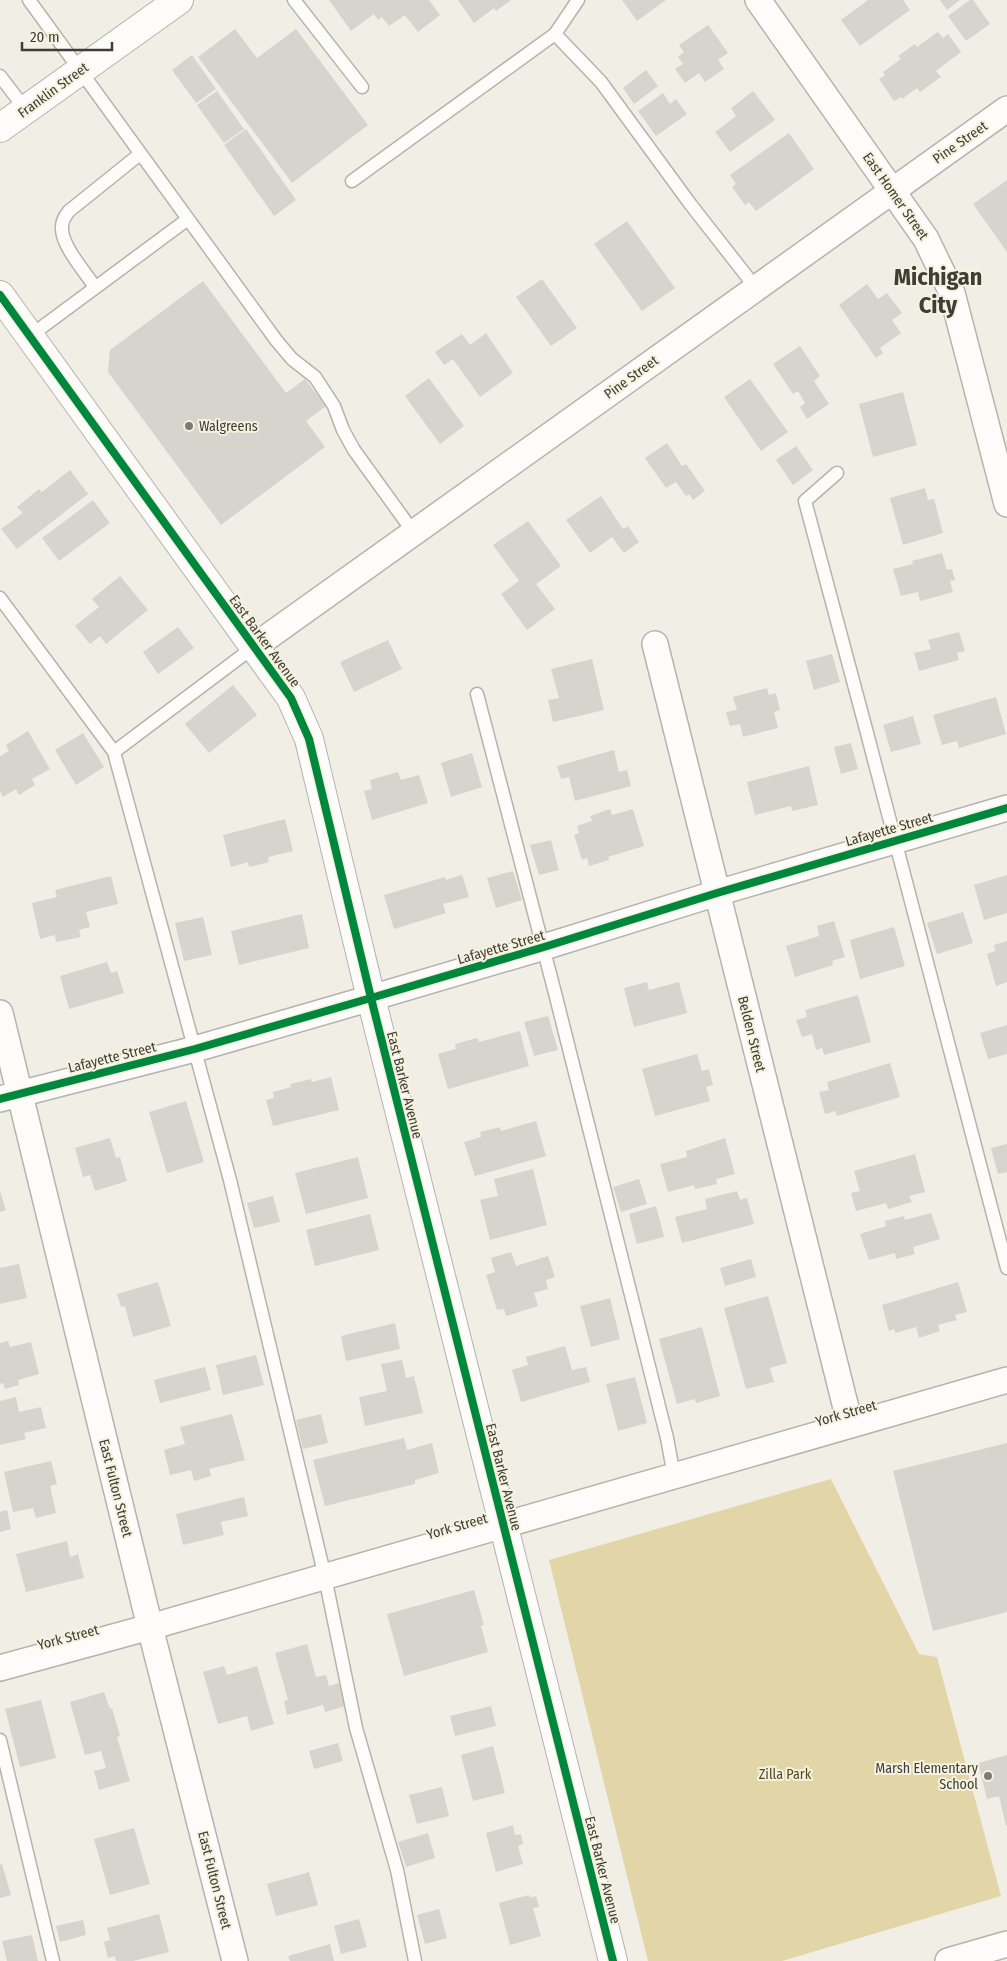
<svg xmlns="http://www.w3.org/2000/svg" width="1007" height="1961" viewBox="0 0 1007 1961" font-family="'Fira Sans Condensed',sans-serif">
<rect width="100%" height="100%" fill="#f1eee5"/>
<path fill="#e2d6a8" d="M831 1479 919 1654 937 1657 1001 1896 782 1961H648L549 1560Z"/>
<path fill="#d6d4cd" d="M329 0H429L440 15 418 32 405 15 389 26 382 17 378 20 374 14 351 31Z
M458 0H511L496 11 494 8 474 23Z
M622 0H666L637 21Z
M868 0H903L910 10 860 46 841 20Z
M940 0H960L947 10Z
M970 0H973L990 24 966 41 948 16Z
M708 25 728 53 718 60 724 69 705 82 699 73 685 83 675 69 683 64 678 57 684 52 679 45Z
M235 29 257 58 296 29 368 125 292 183 198 57Z
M938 32 943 38 948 34 961 52 936 71 941 77 920 92 917 88 902 99 901 97 894 101 879 79 885 75 883 72 901 59 898 56 915 44 917 47Z
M192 55 216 89 196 103 172 70Z
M646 70 658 86 634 104 623 88Z
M217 91 244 129 224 143 197 105Z
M753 91 775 120 730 152 715 132 736 116 731 108Z
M663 93 670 104 676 99 687 114 656 136 638 111Z
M246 129 296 200 274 216 224 145Z
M789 133 814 169 756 211 749 202 745 205 732 187 736 184 730 175Z
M1007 180V252L973 204Z
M627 221 675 288 642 311 594 244Z
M542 279 577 328 551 346 516 297Z
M203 281 286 393 305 379 326 406 306 421 325 447 221 525 108 372 110 350Z
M867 284 878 299 887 293 902 313 892 320 901 333 880 348 883 353 876 358 839 305Z
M486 333 513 373 480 397 453 359 444 365 435 352 462 334 470 345Z
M800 346 820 376 814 381 829 404 807 419 800 407 805 403 798 391 793 394 773 364Z
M429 378 464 426 440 444 405 396Z
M750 379 788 432 761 451 724 397Z
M903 392 917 445 873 457 859 404Z
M667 443 682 466 686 464 705 491 693 500 689 494 686 496 676 482 666 488 645 458Z
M796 446 813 470 793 485 776 460Z
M70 470 88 494 17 549 1 529 23 513 17 507 39 489 42 492Z
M925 488 928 500 934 499 943 533 903 545 890 498Z
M601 496 623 529 628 526 639 542 624 553 612 537 590 553 566 520Z
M93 500 110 523 59 561 42 538Z
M528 521 561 566 536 584 555 609 527 630 501 594 519 581 493 545Z
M942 553 947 570 952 569 955 580 950 581 953 592 920 601 918 592 901 596 893 569 913 564 912 561Z
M120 576 148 610 106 644 100 636 90 644 75 626 99 607 92 599Z
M178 627 194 648 158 674 143 652Z
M959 632 965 651 957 653 959 660 919 671 914 653 931 649 928 640Z
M388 640 402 669 354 692 340 662Z
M832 654 840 682 814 690 806 661Z
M592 659 604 710 553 722 548 700 559 698 551 669Z
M233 685 257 715 209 753 185 724Z
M767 688 769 695 776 693 780 710 774 712 778 728 743 737 740 724 730 726 726 712 737 710 733 697Z
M996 697 1006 734 959 748 957 741 942 745 933 715Z
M913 716 921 744 891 752 883 725Z
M28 731 50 769 32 779 35 785 19 795 16 789 3 797 0 791V756L9 751 6 745Z
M83 733 104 767 76 785 55 750Z
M851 743 858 769 841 774 834 747Z
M614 750 619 772 627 770 631 786 575 801 569 777 561 779 557 766Z
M472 753 482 787 451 797 441 763Z
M809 766 818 805 792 811 791 806 755 815 747 782Z
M398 772 401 780 419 775 428 803 372 820 364 791 372 789 370 780Z
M610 809 612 815 633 809 644 846 608 857 609 860 589 866 587 858 582 860 574 835 579 833 577 826 592 821 590 816Z
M285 819 293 851 268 857 269 862 249 867 248 862 231 867 223 835Z
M551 840 559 870 539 875 530 845Z
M513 871 522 900 496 908 487 878Z
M462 875 469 897 443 904 446 913 394 929 384 895 445 877 446 880Z
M1007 875V913L984 920 974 885Z
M111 876 118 904 86 912 90 927 79 930 81 937 56 942 55 935 40 939 32 903 57 897 55 890Z
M963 912 973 943 937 954 927 923Z
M302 914 309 948 239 965 231 931Z
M203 917 212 955 184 961 175 923Z
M834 921 845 957 832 961 833 965 795 977 786 946 819 936 817 926Z
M894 927 905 966 860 979 850 940Z
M1007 941V982L996 986 987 954 995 951 994 945Z
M107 962 111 973 117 971 124 993 69 1009 60 976Z
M647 982 649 990 679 982 687 1013 634 1027 624 988Z
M858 995 871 1042 824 1055 822 1048 816 1050 812 1034 802 1037 796 1020 807 1017 805 1010Z
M548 1016 558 1050 534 1056 524 1022Z
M1007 1025V1054L988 1059 980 1033Z
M520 1031 529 1066 448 1089 438 1054 456 1049 455 1044 477 1038 479 1042Z
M697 1054 702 1071 709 1069 713 1085 706 1087 710 1101 655 1116 642 1069Z
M890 1063 900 1097 837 1116 835 1111 825 1114 819 1092 829 1090 827 1082Z
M331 1077 339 1110 273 1126 266 1100 274 1098 273 1092 291 1087 290 1084 311 1079 312 1082Z
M186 1101 204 1162 167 1173 149 1112Z
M536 1121 546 1156 475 1176 464 1142 481 1137 480 1132 500 1127 501 1131Z
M110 1138 116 1158 120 1157 127 1181 95 1191 90 1175 83 1177 75 1148Z
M725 1138 735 1174 716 1179 717 1184 695 1189 694 1185 668 1192 660 1164 687 1157 686 1151Z
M1007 1144V1172L998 1174 991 1148Z
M915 1154 925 1192 909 1196 912 1202 888 1209 886 1203 856 1211 851 1193 860 1191 854 1171Z
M358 1157 368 1198 306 1214 295 1173Z
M533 1169 547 1225 490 1240 480 1200 498 1196 494 1179Z
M639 1179 647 1204 621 1212 613 1187Z
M0 1191 6 1210 0 1212Z
M737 1191 740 1200 747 1198 754 1224 682 1243 675 1217 707 1209 705 1199Z
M273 1196 280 1222 254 1228 247 1203Z
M656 1206 664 1237 637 1244 629 1214Z
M931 1213 940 1239 913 1247 915 1254 896 1259 895 1253 869 1260 860 1234 886 1226 885 1221 904 1216 905 1220Z
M370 1214 379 1250 315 1266 306 1230Z
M511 1252 516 1266 548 1256 555 1277 546 1280 548 1289 534 1293 538 1306 506 1316 504 1309 497 1310 486 1275 495 1272 491 1258Z
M751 1259 756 1277 725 1286 720 1268Z
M19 1264 27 1298 0 1304V1268Z
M158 1282 171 1326 133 1337 125 1306 121 1307 117 1294Z
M958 1282 967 1312 955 1315 957 1320 938 1325 940 1331 919 1338 916 1327 895 1333 894 1329 889 1331 882 1305Z
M768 1296 787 1363 770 1368 774 1382 746 1389 724 1308Z
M610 1298 620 1339 591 1347 580 1306Z
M395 1323 400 1349 346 1361 341 1336Z
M702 1327 720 1396 696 1403 695 1399 677 1404 659 1339Z
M8 1341 10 1347 31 1342 39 1374 18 1380 19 1385 5 1389 3 1383 0 1384V1343Z
M565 1346 572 1370 586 1367 590 1382 521 1402 512 1370 528 1365 526 1357Z
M256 1355 264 1385 223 1395 216 1365Z
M402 1360 406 1378 414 1376 423 1413 365 1426 359 1397 387 1391 381 1364Z
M205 1367 211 1390 160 1403 154 1380Z
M635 1377 647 1423 618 1431 606 1384Z
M16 1397 19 1412 41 1407 46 1428 24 1433 26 1439 0 1445V1401Z
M232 1414 245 1460 209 1469 211 1476 194 1481 191 1470 170 1475 164 1450 185 1444 180 1427Z
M321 1414 328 1443 303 1449 296 1420Z
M404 1438 407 1450 432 1443 439 1473 415 1480V1484L325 1506 313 1460Z
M1007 1443V1612L933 1631 893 1471Z
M51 1461 57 1484 50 1486 56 1513 36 1518 33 1508 13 1512 4 1472Z
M244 1497 248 1516 221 1522 224 1535 183 1545 176 1514Z
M7 1510 11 1529 0 1532V1512Z
M67 1541 70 1557 78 1554 84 1578 26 1592 16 1554Z
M474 1590 484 1625 481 1626 488 1652 404 1676 387 1614Z
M307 1644 316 1677 326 1675 329 1686 339 1683 345 1706 325 1712 323 1705 287 1715 284 1701 288 1700 275 1653Z
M224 1666 227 1675 257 1666 274 1724 251 1731 247 1716 218 1724 203 1672Z
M104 1692 110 1709 112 1708 120 1736 117 1737 130 1781 99 1790 94 1771 106 1768 101 1751 85 1755 70 1702Z
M41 1700 56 1758 20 1767 5 1709Z
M491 1706 496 1726 455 1736 450 1716Z
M338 1743 343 1761 314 1769 309 1751Z
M493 1746 505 1793 473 1801 461 1755Z
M1007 1755V1826H1006L999 1796 987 1799 978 1763Z
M442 1787 449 1816 417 1824 409 1795Z
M513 1825 515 1835 521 1834 523 1844 518 1846 523 1864 496 1872 486 1833Z
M134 1828 150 1884 110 1895 94 1839Z
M428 1833 435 1858 406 1867 398 1842Z
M2 1864 11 1895 0 1898V1865Z
M309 1872 318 1905 276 1916 267 1884Z
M529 1895 530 1898 536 1896 539 1907 533 1908 541 1936 510 1945 499 1903Z
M439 1909 447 1938 425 1944 417 1915Z
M159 1914 169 1952 133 1961H116L115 1956 108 1958 104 1942 110 1940 107 1928Z
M359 1919 367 1947 341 1954 334 1926Z
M83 1920 86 1935 60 1942 56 1926Z
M32 1935 38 1961H7L2 1941Z
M330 1944 334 1961H290L288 1956Z"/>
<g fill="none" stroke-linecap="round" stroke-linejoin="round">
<g stroke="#b5b3ac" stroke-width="15">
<path id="service" d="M29 0 276 340 292 359 315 377 334 406 343 430 354 450 414 533
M294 0 362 87
M555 34 578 0
M0 76 26 110
M352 181 555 34 601 82 691 205 756 288
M95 287C85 272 62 246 62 229 61 222 65 216 69 211L140 154
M30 336 188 219
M837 473 805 501 867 733 1007 1268
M0 598 114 752 230 1180 325 1577 356 1728 397 1870 415 1961
M477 694 555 993 667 1438 674 1476
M114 752 255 646
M0 1740 53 1961"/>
</g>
<g stroke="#b5b3ac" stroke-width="28">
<path id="minor" d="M758 0 926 239 952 293 1007 504
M655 644 850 1424
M255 646 1007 109
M0 1013 150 1627 235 1961
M0 1099 195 1049 371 998 544 947 717 893 1007 808
M0 1668 150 1627 1007 1380
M948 1961 1007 1944"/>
</g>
<g stroke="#b5b3ac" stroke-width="30">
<path id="tertiary" d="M0 295 291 698 309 739 371 998 613 1961"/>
</g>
<g stroke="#b5b3ac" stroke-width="30">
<path id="secondary" d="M0 128 179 0"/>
</g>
<use href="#service" stroke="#fdfcfb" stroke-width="12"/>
<use href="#minor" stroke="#fdfcfb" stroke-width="25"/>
<use href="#tertiary" stroke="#fdfcfb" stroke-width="28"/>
<use href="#secondary" stroke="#fdfcfb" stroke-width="28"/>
<g stroke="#f6f2e0" stroke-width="11">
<path id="cycleway" d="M0 295 291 698 309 739 371 998 613 1961
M0 1099 195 1049 371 998 544 947 717 893 1007 808"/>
</g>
<use href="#cycleway" stroke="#00873e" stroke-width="8"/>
</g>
<g fill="#7d7b73" stroke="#f6f2e0" stroke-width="2">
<circle cx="189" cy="426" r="5"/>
<circle cx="988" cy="1776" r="5"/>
</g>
<g text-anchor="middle" stroke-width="4" stroke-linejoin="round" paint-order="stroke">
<g font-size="14" fill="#3e3d36" stroke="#f6f2e0">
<text transform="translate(53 90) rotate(-36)" y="5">Franklin Street</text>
<text transform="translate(960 142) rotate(-35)" y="5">Pine Street</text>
<text transform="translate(896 196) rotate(55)" y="5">East Homer Street</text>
<text transform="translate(631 377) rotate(-36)" y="5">Pine Street</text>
<text transform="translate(265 641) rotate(54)" y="5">East Barker Avenue</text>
<text transform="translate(889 829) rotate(-16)" y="5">Lafayette Street</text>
<text transform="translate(501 947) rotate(-16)" y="5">Lafayette Street</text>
<text transform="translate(752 1034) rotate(76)" y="5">Belden Street</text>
<text transform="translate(112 1057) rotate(-14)" y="5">Lafayette Street</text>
<text transform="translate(405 1085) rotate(76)" y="5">East Barker Avenue</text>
<text transform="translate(846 1413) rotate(-16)" y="5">York Street</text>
<text transform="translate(504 1477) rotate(76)" y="5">East Barker Avenue</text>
<text transform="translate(116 1488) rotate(76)" y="5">East Fulton Street</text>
<text transform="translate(457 1526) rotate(-16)" y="5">York Street</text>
<text transform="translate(68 1637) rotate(-15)" y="5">York Street</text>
<text transform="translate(603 1870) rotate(76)" y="5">East Barker Avenue</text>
<text transform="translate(215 1880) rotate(76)" y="5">East Fulton Street</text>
</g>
<g font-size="14" fill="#3e3d36" stroke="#f6f2e0" text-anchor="start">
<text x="199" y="431">Walgreens</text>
<text x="978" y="1773" text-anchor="end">Marsh Elementary<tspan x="978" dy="16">School</tspan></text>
</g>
<g font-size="14" fill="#534a22" stroke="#f6f2e0">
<text x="785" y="1779">Zilla Park</text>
</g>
<g font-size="24" font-weight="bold" fill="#3e3d36" stroke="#f6f2e0">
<text x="938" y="285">Michigan<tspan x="938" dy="28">City</tspan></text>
</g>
</g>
<path d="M22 42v8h90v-8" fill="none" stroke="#3e3d36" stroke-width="2.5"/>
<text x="30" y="42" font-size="15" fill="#3e3d36" stroke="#f6f2e0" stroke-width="4" paint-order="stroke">20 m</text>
</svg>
